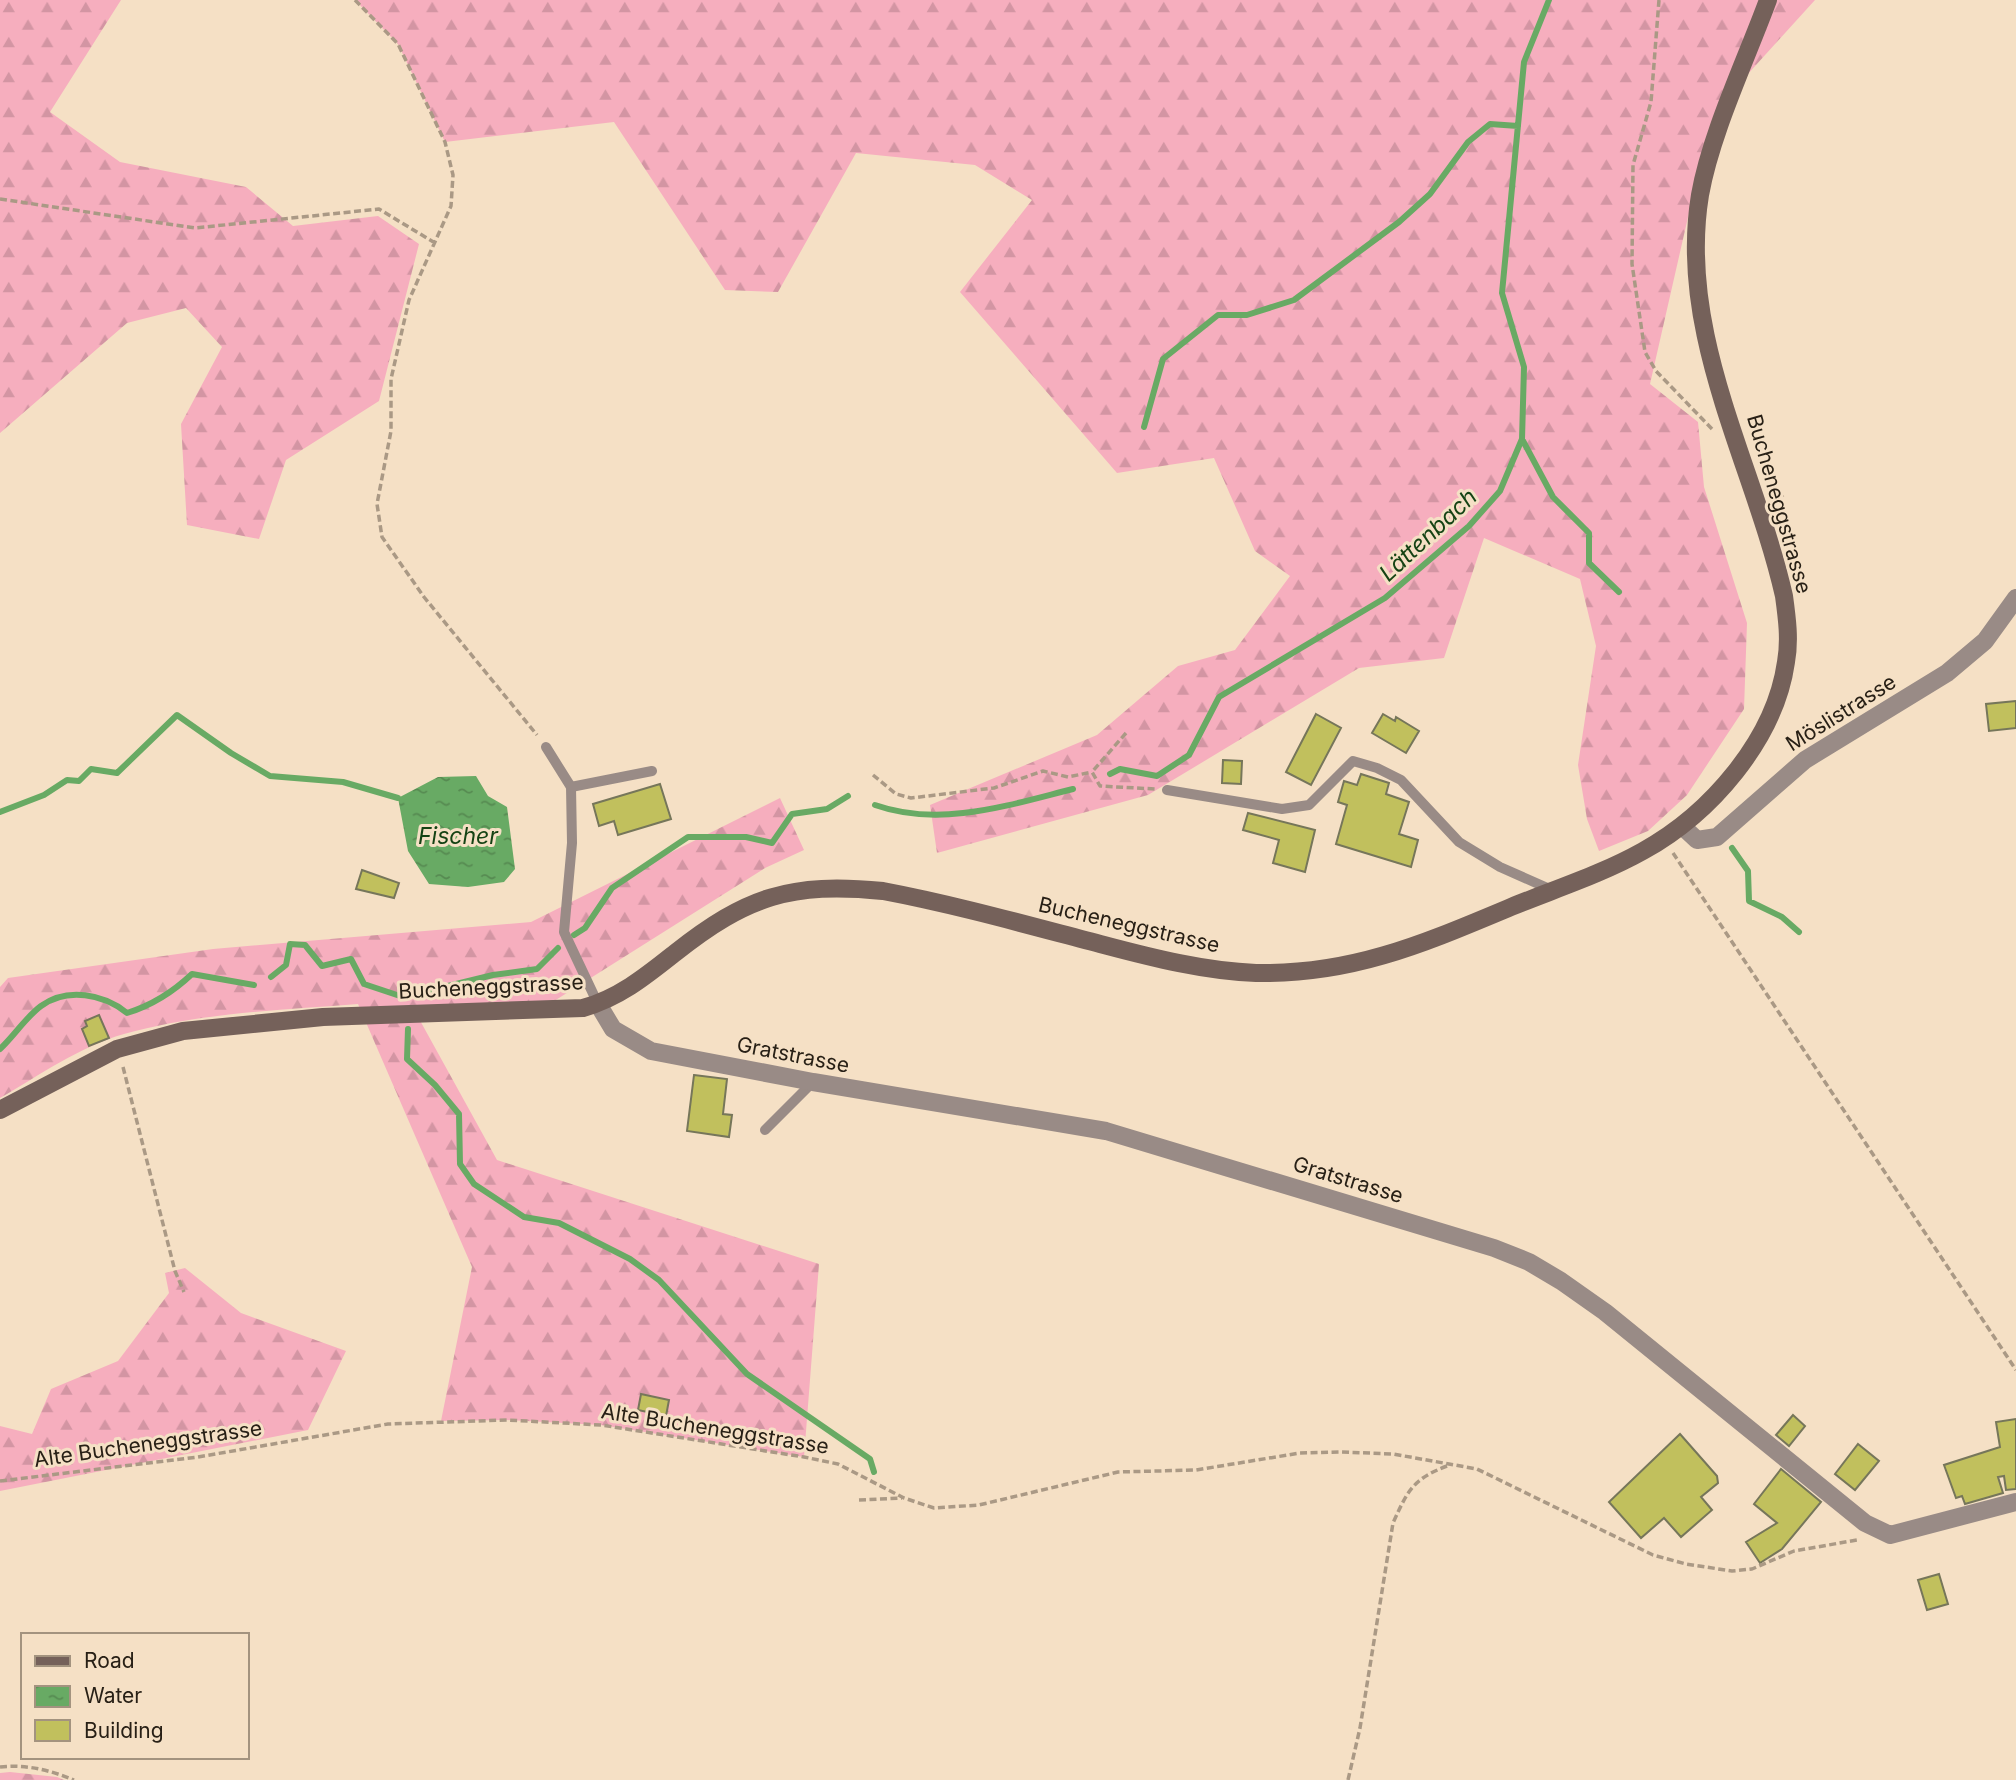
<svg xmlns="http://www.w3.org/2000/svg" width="2016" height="1780" viewBox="0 0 2016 1780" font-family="Inter,sans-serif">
<defs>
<pattern id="forest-firs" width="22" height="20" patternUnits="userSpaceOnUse" patternTransform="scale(1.75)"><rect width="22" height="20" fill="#f6aebe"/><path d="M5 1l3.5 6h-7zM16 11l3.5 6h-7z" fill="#d395a3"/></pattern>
<pattern id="water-ripples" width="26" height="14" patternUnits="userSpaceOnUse" patternTransform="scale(1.75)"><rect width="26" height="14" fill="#68aa64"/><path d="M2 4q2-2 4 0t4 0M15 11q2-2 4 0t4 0" fill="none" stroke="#568a51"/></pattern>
</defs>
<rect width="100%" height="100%" fill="#f5e0c5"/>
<path fill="url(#forest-firs)" d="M0 0H121L50 112 120 162 246 187 293 226 378 216 419 244 379 401 286 460 259 539 187 525 181 424 222 347 186 308 127 323 0 433Z
M355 0H1815L1728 96 1691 204 1650 384 1698 422 1704 487 1747 623 1744 709 1687 795 1648 831 1599 851 1587 819 1578 765 1596 646 1580 579 1484 538 1444 658 1359 668 1148 795 937 853 930 805 1097 735 1178 666 1235 650 1290 576 1255 551 1214 458 1117 473 960 292 1032 200 975 165 856 153 778 292 725 290 614 122 445 142 398 44Z
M780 798 804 850 765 868 551 1003 412 1006 497 1160 819 1264 804 1457 601 1425 507 1420 441 1421 472 1267 358 1004C280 1010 199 1013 124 1034 79 1047 40 1075 0 1098V987L8 978 213 949 531 922Z
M185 1268 241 1313 346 1351 308 1430 0 1491V1426L32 1434 51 1389 118 1361 169 1293 165 1273Z
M10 1772 57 1777 64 1780H0V1773Z"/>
<path fill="url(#water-ripples)" d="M476 776 488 796 507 807 515 869 504 882 468 887 429 884 408 851 398 798 438 777Z"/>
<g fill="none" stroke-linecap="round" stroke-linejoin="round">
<path stroke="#68aa64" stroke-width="6" d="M1144 427 1163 359 1218 315H1247L1294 300 1399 222 1430 194 1468 142 1490 124 1518 126
M1522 439 1553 497 1589 533V563L1619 592
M1110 774 1120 769 1157 776 1189 755 1219 697 1385 598 1469 526 1500 491 1522 439 1524 367 1502 293 1524 62 1549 0
M875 805C940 828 1009 805 1073 789
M0 812 44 795 67 780 79 781 91 769 117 773 177 715 231 753 270 776 343 782 398 798
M1732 848 1748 871 1749 901 1782 917 1799 932
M574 935 585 928 612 888 688 837H746L772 843 792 814 827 809 848 796
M271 977 286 965 290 944 305 945 322 966 351 959 364 984 403 997 493 975 537 969 558 948
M408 1029 407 1059 435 1085 459 1114 460 1164 474 1184 524 1217 559 1223 630 1259 659 1280 747 1374 870 1459 874 1472
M0 1049C14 1036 26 1017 41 1006 67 987 104 994 127 1013 153 1005 173 992 192 974L254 985"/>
</g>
<path fill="#c1c05d" stroke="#76765a" stroke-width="2" d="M2016 701V728L1989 731 1986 704Z
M1316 714 1341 728 1311 785 1286 772Z
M1383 714 1395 721 1396 717 1419 731 1406 753 1372 733Z
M1223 760 1242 761 1241 784 1222 783Z
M1361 774 1389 783 1386 794 1409 802 1399 834 1418 840 1411 867 1336 844 1347 805 1338 802 1344 781 1357 785Z
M660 784 671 819 618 835 614 821 599 826 593 804Z
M1248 813 1315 830 1305 872 1273 863 1279 840 1243 830Z
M362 870 399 883 394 898 356 889Z
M99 1015 109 1038 89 1046 82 1029 87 1026 85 1021Z
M694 1075 727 1079 723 1114 732 1115 729 1137 687 1131Z
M641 1394 669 1400 666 1416 638 1410Z
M1793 1415 1805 1426 1789 1446 1776 1435Z
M2016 1419V1489L2006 1490 2004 1476 1998 1477 2003 1493 1965 1504 1962 1496 1956 1498 1944 1465 2000 1447 1996 1422Z
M1680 1434 1717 1476 1718 1483 1701 1497 1712 1510 1681 1537 1664 1518 1641 1538 1609 1502Z
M1858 1444 1879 1461 1855 1490 1835 1474Z
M1781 1469 1821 1502 1782 1549 1760 1563 1746 1542 1777 1523 1754 1504Z
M1939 1574 1948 1604 1927 1610 1918 1580Z"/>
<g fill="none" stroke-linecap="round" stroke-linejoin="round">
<path stroke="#aa9985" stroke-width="3.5" stroke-dasharray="7 3.5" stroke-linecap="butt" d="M355 0 398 44 445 142 453 175 451 206 409 300 391 379V431L377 504 382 537 424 597 537 735
M1659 0 1651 102 1633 165 1632 264 1645 352 1656 371 1712 429
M0 199 195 228 379 209 435 243
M1775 503 1783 495
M1126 733 1092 772 1100 786 1155 789
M873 775 896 794 911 798 994 788 1043 771 1068 777 1092 772
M1673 853 2016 1370
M123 1067 175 1271 184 1292
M0 1481 198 1457 388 1424 507 1420 601 1425 804 1457 838 1464 904 1498 934 1508 979 1505 1118 1472 1196 1470 1300 1453 1341 1452 1393 1454 1477 1469 1653 1555 1686 1564 1732 1571 1752 1569 1794 1551 1857 1540
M859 1500 902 1498
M0 1767C25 1764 50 1770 74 1780
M1348 1780 1360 1728 1393 1523C1408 1490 1413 1479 1447 1466"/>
<path stroke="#998b86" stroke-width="10" d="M546 747 571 787 572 843 564 932 598 1004
M571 787 652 771
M1167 790 1282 809 1309 805 1353 761 1377 768 1401 780 1459 842 1500 867 1552 890
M765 1130 813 1082"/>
<path stroke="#998b86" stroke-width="18" d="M1682 826 1697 840 1717 837 1805 760 1947 673 1985 641 2016 598
M598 1004 613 1029 651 1051 813 1082 1106 1131 1494 1248 1529 1262 1561 1281 1605 1312 1865 1523 1890 1535 2016 1502"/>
<path stroke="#75615a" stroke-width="18" d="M0 1110 117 1049 183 1031 323 1017 583 1008C619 998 646 976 675 953 747 896 791 882 883 891 957 905 1031 926 1104 945 1153 958 1205 971 1256 973 1352 975 1425 943 1511 907 1555 889 1602 874 1643 851 1710 814 1775 740 1786 662 1790 640 1787 618 1784 596 1754 464 1677 335 1700 195 1711 133 1746 60 1768 0"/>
</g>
<g text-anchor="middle" stroke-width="6" stroke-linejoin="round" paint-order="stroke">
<g font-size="21" fill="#282016" stroke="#f5e0c5">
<text transform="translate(1779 504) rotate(74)" y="7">Bucheneggstrasse</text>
<text transform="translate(1841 713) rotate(-32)" y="7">Möslistrasse</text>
<text transform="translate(1129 925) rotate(13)" y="7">Bucheneggstrasse</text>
<text transform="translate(491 987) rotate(-3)" y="7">Bucheneggstrasse</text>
<text transform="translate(793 1055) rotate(11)" y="7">Gratstrasse</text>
<text transform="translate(1348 1180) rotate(17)" y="7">Gratstrasse</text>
<text transform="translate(715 1429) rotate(9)" y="7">Alte Bucheneggstrasse</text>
<text transform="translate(148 1444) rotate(-8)" y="7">Alte Bucheneggstrasse</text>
</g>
<g font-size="23" font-style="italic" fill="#154314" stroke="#f5e0c5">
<text transform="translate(1428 535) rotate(-43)" y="8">Lättenbach</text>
<text x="458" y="844">Fischer</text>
</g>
</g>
<rect x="21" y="1633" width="228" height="126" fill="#f5e0c5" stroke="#a3937f" stroke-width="2"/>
<rect x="35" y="1656" width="35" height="10" fill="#75615a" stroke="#a3937f" stroke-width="2"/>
<text x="84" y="1668" font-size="21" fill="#282016">Road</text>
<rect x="35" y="1686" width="35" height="21" fill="url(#water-ripples)" stroke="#a3937f" stroke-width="2"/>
<text x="84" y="1703" font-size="21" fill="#282016">Water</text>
<rect x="35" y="1720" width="35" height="21" fill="#c1c05d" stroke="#a3937f" stroke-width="2"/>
<text x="84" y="1738" font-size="21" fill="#282016">Building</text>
</svg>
